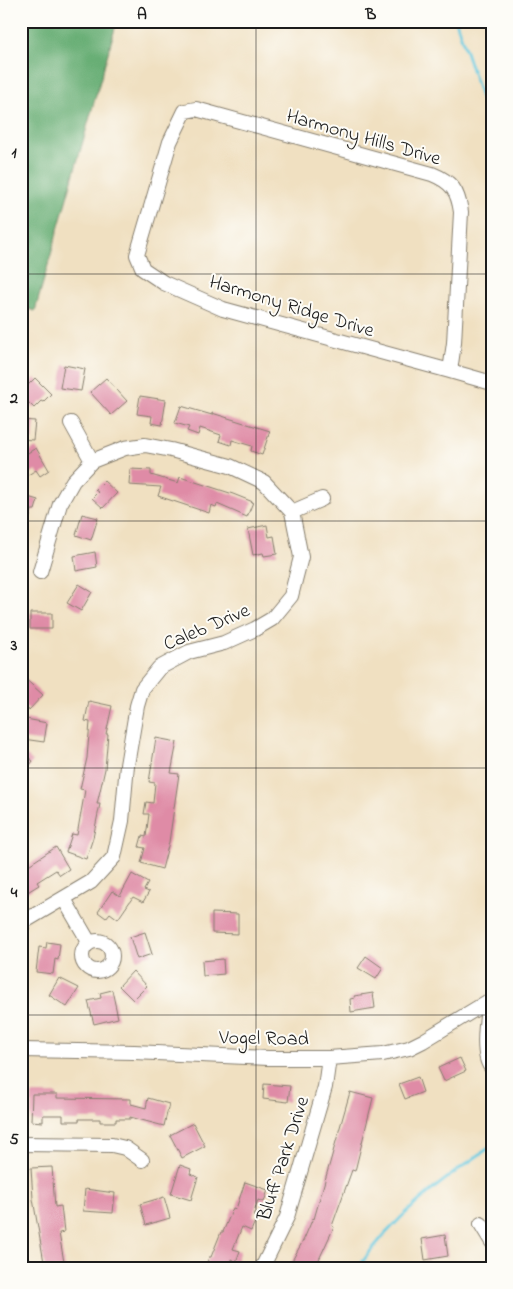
<svg xmlns="http://www.w3.org/2000/svg" width="513" height="1289" viewBox="0 0 513 1289" font-family="'Indie Flower',sans-serif">
<rect width="100%" height="100%" fill="#fdfcf7"/>
<filter id="ink" filterUnits="userSpaceOnUse"><feTurbulence type="fractalNoise" baseFrequency=".02" numOctaves="2"/><feDisplacementMap in="SourceGraphic" scale="10" xChannelSelector="R" yChannelSelector="G"/><feConvolveMatrix kernelMatrix="1 2 1 2 8 2 1 2 1" color-interpolation-filters="sRGB"/></filter>
<filter id="wash" filterUnits="userSpaceOnUse"><feTurbulence type="fractalNoise" baseFrequency=".0096" numOctaves="4" result="noise"/><feDisplacementMap in="SourceGraphic" scale="20" xChannelSelector="R" yChannelSelector="G"/><feGaussianBlur stdDeviation="1.12" result="paint"/><feColorMatrix in="noise" values="0 0 0 0 0 0 0 0 0 0 0 0 0 0 0 0 0 1.4 0 .05"/><feComposite in="paint" operator="in"/></filter>
<g filter="url(#wash)">
<rect width="100%" height="100%" fill="#f0e0c1"/>
<path fill="#67ae74" stroke="#426548" d="M21 21H117L35 311 21 307Z"/>
<g fill="none" stroke-linecap="round" stroke-linejoin="round">
<path stroke="#61c7de" stroke-width="3" d="M456 21 492 131
M358 1268C392 1218 443 1179 492 1146"/>
</g>
<g id="blocks">
<path fill="#df8ba6" d="M64 365 85 369 81 391 60 388Z
M35 378 51 394 43 402 41 401 34 408 21 395V392Z
M106 378 127 401 111 415 90 392Z
M140 396 166 400 162 425 151 423 152 416 137 414Z
M181 406 212 415V413L270 431 262 455 251 451 252 446 232 440 231 445 219 441 221 435 200 428 198 435 187 431 189 427 175 423Z
M21 420 35 421 33 440 21 439Z
M36 448 49 470 40 476 36 470 28 475 21 465V457Z
M130 469 151 470V475L178 483 180 477 233 494 253 502 247 517 217 504 216 507 211 505 209 513 158 496 161 487 129 485Z
M104 481 117 493 103 508 92 498 98 492 95 490Z
M21 495 38 500 35 510H32L23 538H21Z
M82 514 98 518 91 540 76 535Z
M267 525 269 537 274 536 277 554 264 556 263 553 253 555 248 529Z
M95 552 97 567 76 571 74 556Z
M79 584 92 592 81 611 67 603Z
M30 613H52V629H30Z
M21 675 43 695 29 710 21 703Z
M89 701 112 706 106 734H108L105 769 97 804H100L93 838 86 859 66 852 72 834 77 835 85 790 80 789 87 758 90 722 85 721Z
M26 719 47 723 44 742 23 739Z
M156 738 177 742 171 773 179 774 169 842 162 869 141 863 145 848 139 847 142 836 146 837 149 814H144L146 802 153 803 155 783 149 782Z
M21 752 33 761 21 777Z
M56 847 69 869 60 875 56 870 37 882 39 885 21 896V870Z
M132 874 148 883 144 890 149 892 143 902 133 897 118 919 110 913 106 918 98 912 112 891 120 896Z
M212 913 238 914V934L212 933Z
M145 932 152 954 137 959 130 937Z
M47 942 60 944 58 960 55 959 53 974 36 972 39 947 46 948Z
M366 956 383 968 376 979 358 968Z
M223 959 224 974 203 976 202 961Z
M133 971 147 986 133 1000 119 986Z
M59 978 79 988 67 1007 49 995Z
M112 990 118 1018 94 1024 88 1001 101 998 100 993Z
M373 993 375 1008 351 1012 350 999 355 998 354 996Z
M460 1058 466 1071 444 1081 438 1068Z
M418 1077 423 1092 405 1099 399 1084Z
M264 1084 290 1086 288 1102 263 1099Z
M350 1092 373 1098 355 1171 352 1170 332 1226 334 1227 315 1268H288L304 1239 313 1218 314 1219Z
M32 1094H57V1098L131 1099V1104L146 1108 148 1098 169 1104 164 1126 130 1117V1119H116V1122H100V1119H79V1121H63V1115H43V1122L31 1121Z
M193 1123 205 1146 182 1158 170 1135Z
M180 1165 191 1169 190 1174 198 1177 191 1200 171 1194Z
M52 1167 55 1207 61 1206 64 1232 59 1233 65 1268H45L33 1199 31 1168Z
M245 1182 268 1190 264 1202 258 1200 253 1216 257 1217 251 1231 242 1227 233 1249 240 1251 236 1262 231 1259 227 1268H205L209 1257H211L221 1232H223L233 1208 236 1209Z
M85 1189 115 1193 113 1213 83 1211Z
M164 1197 170 1218 146 1225 140 1204Z
M445 1235 448 1256 425 1260 422 1239Z"/>
</g>
</g>
<g filter="url(#ink)">
<use href="#blocks" fill-opacity="0" stroke="#867e6e" stroke-width="1"/>
<g fill="none" stroke-linecap="round" stroke-linejoin="round">
<g stroke="#867e6e" stroke-width="16">
<path id="minor" d="M450 371 223 309 164 283 143 269 137 255 170 142 185 111 196 109 432 174C452 182 458 191 461 212L454 343 450 371 492 383
M71 423 92 461
M292 512 322 499
M64 899 89 942
M21 928 25 921 91 882 114 857 122 821 127 765 137 706 142 689 159 668 189 652 224 643 255 629 272 619 291 596 301 557 292 512 264 482 230 466 171 450 145 445 125 448 92 461 73 481 60 504 40 572
M82 956a15 15 0 1 1 30 0a15 15 0 1 1-30 0Z
M489 1001C487 1017 480 1057 492 1068
M21 1050 134 1052 268 1058H329L383 1054 409 1048 423 1041 492 999
M21 1144 112 1145 125 1148 142 1160
M481 1224 492 1242
M21 1260 23 1268
M262 1268 287 1217 325 1087 329 1058"/>
</g>
<use href="#minor" stroke="#fff" stroke-width="14"/>
</g>
</g>
<path fill="none" stroke="#1c1c1c" stroke-width="1" stroke-opacity="0.55" d="M256 21V1268M21 274H492M21 521H492M21 768H492M21 1015H492"/>
<g text-anchor="middle" stroke-width="4" stroke-linejoin="round" paint-order="stroke">
<g font-size="20" fill="#1c1c1c" stroke="#fdfcf7">
<text transform="translate(364 136) rotate(16)" y="7">Harmony Hills Drive</text>
<text transform="translate(292 305) rotate(17)" y="7">Harmony Ridge Drive</text>
<text transform="translate(206 626) rotate(-23)" y="7">Caleb Drive</text>
<text transform="translate(264 1037) rotate(1)" y="7">Vogel Road</text>
<text transform="translate(282 1158) rotate(-72)" y="7">Bluff Park Drive</text>
</g>
</g>
<rect width="513" height="1289" fill="none" stroke="#fdfcf7" stroke-width="55"/>
<rect x="28" y="28" width="458" height="1234" fill="none" stroke="#1c1c1c" stroke-width="2"/>
<g font-size="16" text-anchor="middle" font-weight="bold" fill="#1c1c1c">
<text x="142" y="19">A</text>
<text x="371" y="19">B</text>
<text x="14" y="157">1</text>
<text x="14" y="403">2</text>
<text x="14" y="650">3</text>
<text x="14" y="897">4</text>
<text x="14" y="1144">5</text>
</g>
</svg>
